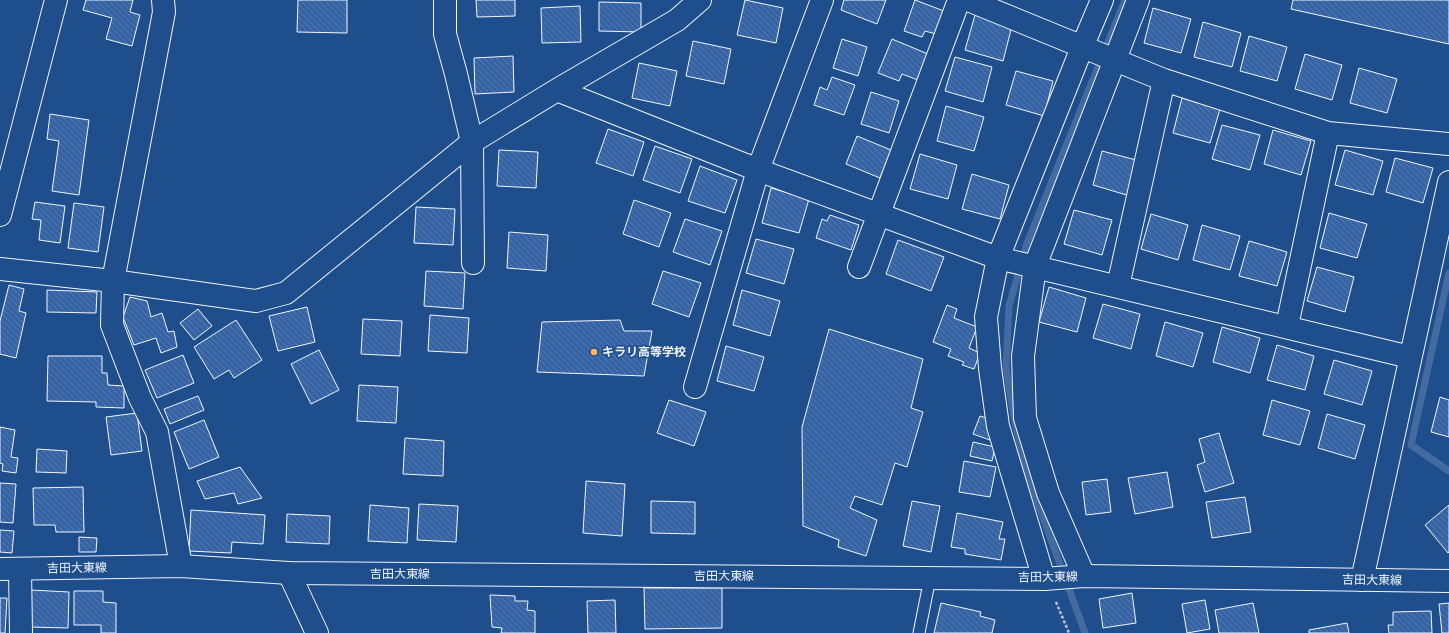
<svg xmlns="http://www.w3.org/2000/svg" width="1449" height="633" viewBox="0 0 1449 633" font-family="'Public Sans','Noto Sans JP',sans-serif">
<defs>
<pattern id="building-back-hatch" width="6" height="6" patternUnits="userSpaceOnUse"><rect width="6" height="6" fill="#3563a3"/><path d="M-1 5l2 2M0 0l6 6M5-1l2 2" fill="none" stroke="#537ab1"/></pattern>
</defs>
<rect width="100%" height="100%" fill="#1f4e8c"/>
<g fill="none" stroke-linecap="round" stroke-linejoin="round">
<path stroke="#446ba0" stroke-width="7" d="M1449 273 1411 445 1449 471
M1085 633 1025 468 1014 417 1006 368 1009 306 1027 243 1125 0"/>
</g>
<path fill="url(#building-back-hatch)" stroke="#f2f6ff" d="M86 0H133L130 12 140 15 132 46 106 39 112 18 83 10Z
M298 0H347V33L297 32Z
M476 0H515V16L477 17Z
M745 0 783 8 776 43 737 35Z
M844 0H886L877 24 841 10Z
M915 0 944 11 936 34 925 31 922 37 904 31Z
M1293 0H1449V44L1291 9Z
M599 2 641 3V32L599 31Z
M580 6 581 42 542 43 541 8Z
M1153 8 1191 19 1181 53 1144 43Z
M975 15 1012 26 1003 61 965 50Z
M1203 22 1241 33 1232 67 1194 57Z
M1249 36 1287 47 1277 81 1240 71Z
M842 39 867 47 858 76 833 68Z
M892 39 928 54 918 80 902 74 899 81 878 73Z
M693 41 731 49 724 84 686 76Z
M1305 54 1342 65 1332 100 1295 89Z
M513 56 514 92 475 94 474 58Z
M955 57 992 67 983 102 945 91Z
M639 63 677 71 670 106 632 98Z
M1359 68 1397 79 1387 113 1350 103Z
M1016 71 1053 81 1044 116 1006 105Z
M832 77 855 85 844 115 814 105 820 87 827 90Z
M871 92 899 101 889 133 861 124Z
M1182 98 1220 109 1210 143 1173 133Z
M946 106 984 117 974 151 937 141Z
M50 114 89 120 79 195 52 191 59 141 47 139Z
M1222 125 1260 135 1250 170 1212 159Z
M608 129 644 142 633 176 596 163Z
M1273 130 1311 141 1301 175 1264 164Z
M857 136 891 150 880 178 846 164Z
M655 146 692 159 680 193 643 180Z
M499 150 538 152 536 188 497 186Z
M1345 150 1383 161 1373 195 1335 185Z
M1102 151 1140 161 1130 196 1093 185Z
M920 154 957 165 948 199 910 189Z
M1395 158 1433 168 1423 203 1386 192Z
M700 166 737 180 725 213 688 201Z
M972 174 1009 185 1000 219 962 209Z
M771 188 809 199 799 233 762 223Z
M634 200 671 213 659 247 623 234Z
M35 202 65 206 60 243 39 240 41 220 32 219Z
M74 203 104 207 98 252 68 248Z
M416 207 455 209 453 245 414 243Z
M1074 210 1112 220 1102 255 1064 244Z
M1329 213 1367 224 1357 258 1320 248Z
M1151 214 1188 225 1178 260 1141 249Z
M830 215 859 225 851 250 816 238 822 219 827 221Z
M685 219 722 231 710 265 673 252Z
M1202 225 1240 236 1230 270 1193 260Z
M509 232 548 235 546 271 507 268Z
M756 239 794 249 784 284 746 273Z
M898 240 944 257 931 291 886 274Z
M1249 241 1287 252 1277 286 1239 276Z
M1317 267 1354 277 1345 312 1307 301Z
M426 271 465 273 463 309 424 306Z
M663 271 701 283 689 317 652 304Z
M9 285 24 289 19 311 26 313 16 358 0 354V321Z
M1049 287 1086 298 1077 332 1039 322Z
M47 290 97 292 96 313 47 312Z
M742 290 780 301 770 336 733 325Z
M130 297 147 301 151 317 162 313 168 332 174 331 177 347 161 353 156 338 134 345 123 317Z
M1103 304 1140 314 1131 349 1093 338Z
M947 305 957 309 954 318 977 327 969 348 980 353 974 369 962 365 964 362 948 356 951 349 933 342Z
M307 307 315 342 278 351 269 316Z
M198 309 212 326 194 340 180 323Z
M430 315 469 318 467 353 428 351Z
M363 319 402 321 400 356 361 354Z
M236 320 262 360 234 378 229 370 214 379 194 347Z
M620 320 624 331H652L644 376 537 372 542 322Z
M1165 322 1203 333 1193 367 1156 356Z
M1222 327 1260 338 1250 373 1213 362Z
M829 329 923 359 911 408 923 412 907 467 895 463 882 505 855 496 850 508 877 520 866 556 838 547 839 540 803 526 802 427Z
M1277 345 1314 356 1305 390 1267 380Z
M726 346 764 357 754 391 717 381Z
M319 350 339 390 311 404 291 364Z
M183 355 194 383 157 398 145 370Z
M48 356H102V373H107L108 385 124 386V408L96 407V402L47 401Z
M1334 360 1372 371 1362 405 1324 394Z
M359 385 398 387 396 423 357 421Z
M198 396 204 410 170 424 164 409Z
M1440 397 1449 400V437L1431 432Z
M669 400 706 412 694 446 657 433Z
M1272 400 1310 411 1300 445 1263 435Z
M137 413 142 451 111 455 106 417Z
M1327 414 1365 425 1355 459 1318 448Z
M980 416 990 419 987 428 993 430 990 440 973 434Z
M204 420 219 457 189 469 174 432Z
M0 427 15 430 11 457 18 458 16 473 2 471 3 464 0 463Z
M1219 433 1234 483 1205 492 1197 465 1205 462 1199 439Z
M405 438 444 441 443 476 403 474Z
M973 442 995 447 992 461 970 456Z
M37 449 67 451 66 473 36 472Z
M964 461 996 467 990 497 959 492Z
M240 467 262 498 238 504 234 493 205 499 197 481Z
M1167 472 1173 507 1135 514 1128 478Z
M1107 479 1111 512 1086 515 1082 482Z
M586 481 625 484 622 536 583 533Z
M0 483 16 484 13 523 0 522Z
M83 487 84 532H56L55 525H34L33 488Z
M1245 497 1251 532 1212 538 1206 502Z
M651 501 695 502V534L651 533Z
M912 501 940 506 931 552 903 546Z
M419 504 458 506 456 542 417 540Z
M370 505 409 508 407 543 368 541Z
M1449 505V552L1448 553 1425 525Z
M191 510 265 515 263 544 232 542 231 553 189 551Z
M957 513 1003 522 999 539H1005L1001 560 965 554V549L951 547Z
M287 514 330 516 329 544 286 542Z
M0 530 14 531 12 553 0 552Z
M79 537 97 538 96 552H79Z
M644 588H722V628L645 629Z
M31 590 69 592 68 628 30 627Z
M74 591H103V602L116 603V633H101V625H74Z
M1132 593 1136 623 1103 628 1099 599Z
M490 595 515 596V601H528L527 610 535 611V633H501L502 628 492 627Z
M0 598H7L5 633H0Z
M615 600 616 633H588L587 601Z
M1205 600 1210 629 1187 633 1182 604Z
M941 603 981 612 980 616 995 620 992 633H934Z
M1253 603 1259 633H1219L1215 610Z
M1449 603V633H1442L1439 604Z
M1431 611 1432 633H1389L1388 625H1393V612Z
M1347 623 1349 633H1309V630Z"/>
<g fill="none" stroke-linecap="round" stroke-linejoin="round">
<g stroke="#f2f6ff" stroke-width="13">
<path id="service" d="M919 633 930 578"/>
</g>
<g stroke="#f2f6ff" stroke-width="24">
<path id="minor" d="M163 0 164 12 113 281 112 325 140 398 157 432 181 566
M445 0V34L456 74 472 142 473 263
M968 0 1164 80 1328 133 1449 144
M557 90 758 170 998 258 1410 357
M859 267 959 0
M0 269 113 281 256 301 286 293 472 142 557 90 677 20 700 0
M1118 286 1164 80
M1287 326 1328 133
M695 387 758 170 822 0
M20 569 21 633
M289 573 317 633
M1084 576 1048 493 1025 418 1023 356 1035 266 1138 0
M1044 579 998 426 990 368 986 317 998 258 1083 45 1102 0
M1362 580 1449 182"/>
</g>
<g stroke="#f2f6ff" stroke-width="24">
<path id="tertiary" d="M0 215 56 0"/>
</g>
<g stroke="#f2f6ff" stroke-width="24">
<path id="primary" d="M0 569 181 566 289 573 1044 579 1084 576 1449 581"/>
</g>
<path stroke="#b3c4dc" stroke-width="2.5" stroke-dasharray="3 2" stroke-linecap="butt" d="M1056 602 1069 633"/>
<use href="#service" stroke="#1f4e8c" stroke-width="11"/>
<use href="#minor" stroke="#1f4e8c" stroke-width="22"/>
<use href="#tertiary" stroke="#1f4e8c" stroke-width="22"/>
<use href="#primary" stroke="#1f4e8c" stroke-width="22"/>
</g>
<circle fill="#ffb74d" stroke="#1f4e8c" stroke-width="1.5" cx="594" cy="352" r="4"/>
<g text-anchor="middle" stroke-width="3" stroke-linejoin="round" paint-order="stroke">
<g font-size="12" font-weight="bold" fill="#f2f6ff" stroke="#1f4e8c" text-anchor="start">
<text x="602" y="356">キラリ高等学校</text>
</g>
<g font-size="12" fill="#f2f6ff" stroke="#1f4e8c">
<text transform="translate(77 568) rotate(-1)" y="4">吉田大東線</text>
<text x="400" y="578">吉田大東線</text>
<text x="724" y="580">吉田大東線</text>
<text transform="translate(1048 577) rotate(-1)" y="4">吉田大東線</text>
<text transform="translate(1372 580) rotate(1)" y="4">吉田大東線</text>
</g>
</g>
</svg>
